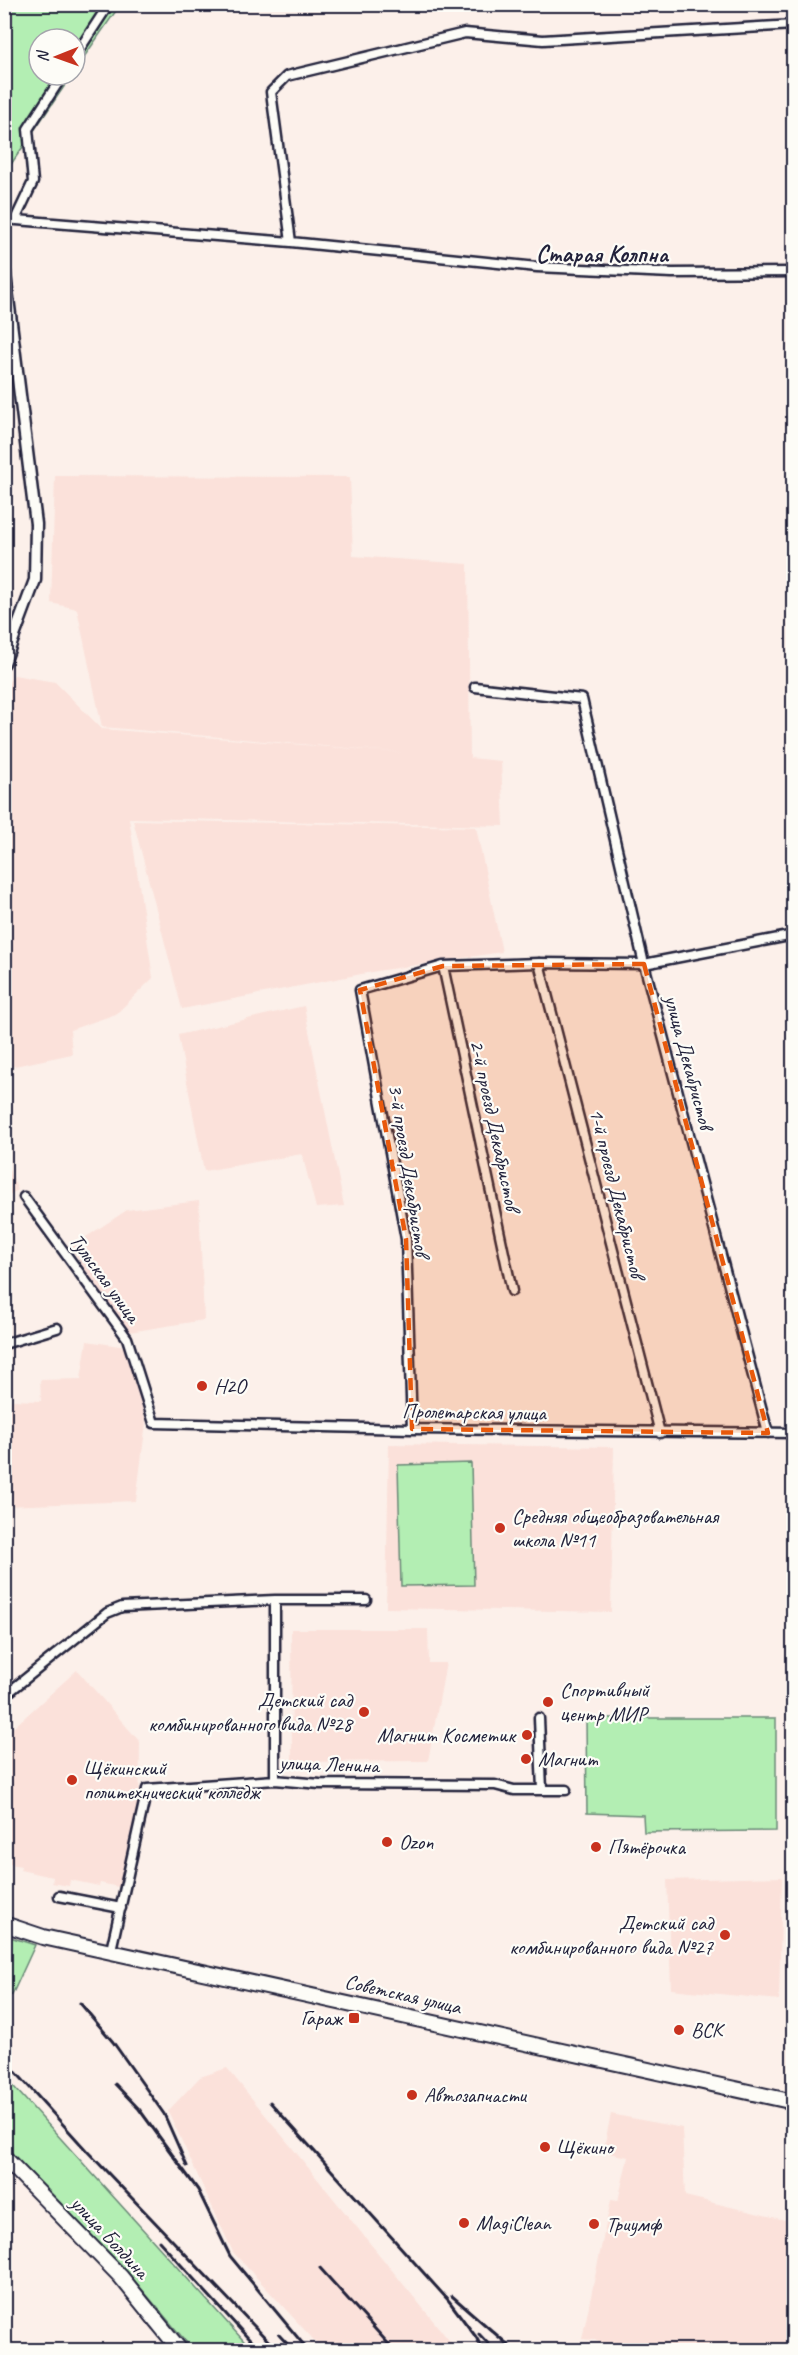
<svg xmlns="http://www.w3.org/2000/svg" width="798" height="2355" viewBox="0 0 798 2355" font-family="Caveat,sans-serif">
<rect width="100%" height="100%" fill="#fcf0ea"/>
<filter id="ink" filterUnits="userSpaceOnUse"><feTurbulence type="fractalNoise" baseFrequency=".0167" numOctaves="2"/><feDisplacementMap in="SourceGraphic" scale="12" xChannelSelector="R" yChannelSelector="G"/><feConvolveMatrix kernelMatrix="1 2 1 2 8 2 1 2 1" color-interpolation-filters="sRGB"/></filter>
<g filter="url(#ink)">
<path fill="#fbe1da" d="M55 476 350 477 353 556 468 564 470 758 501 761 504 826 129 818 153 978 116 1014 70 1030 72 1054 5 1068 4 689 14 675 55 682 102 729 406 753 102 727 77 609 51 603Z
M133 820 476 827 502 952 377 971 182 1009Z
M304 1006 344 1206 316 1208 302 1154 204 1171 178 1035Z
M4 1159 18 1190 5 1197H4Z
M199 1201 204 1320 123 1333 71 1247 127 1210Z
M87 1341 126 1347 146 1422 136 1501 5 1506 4 1425 10 1400 41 1401 40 1380 81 1379Z
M389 1444 614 1447 611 1612 386 1608Z
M291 1629H428L429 1663H446L428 1761 292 1762Z
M77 1670 140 1742 139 1818 123 1888 100 1883 99 1886 70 1880 69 1886 52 1883 53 1877 20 1870 21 1866 5 1863 4 1736Z
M782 1877 779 2000 671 1989 667 1880Z
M227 2068 457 2350H323L233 2252 168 2111 200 2077Z
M611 2114 682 2128 685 2196 793 2222V2350H613L595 2340 582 2339 611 2200 618 2201 628 2157 603 2152Z"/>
<path fill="#b3eeb3" stroke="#6a8877" stroke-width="1.5" d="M5 5H120L75 70V39H39V75H72L5 173Z
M471 1463 474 1585 401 1586 398 1465Z
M586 1718H776V1831L644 1832 643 1815 587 1813Z
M4 1935 35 1945 12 1995 5 1997Z
M4 2077H5L252 2350H193L124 2268 5 2146Z"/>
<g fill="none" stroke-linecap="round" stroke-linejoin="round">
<g stroke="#22223b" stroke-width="13">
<path id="minor" d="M75 56 109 4
M4 219 291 242 537 267 672 273 794 272
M15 220 33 182 28 129 63 75
M291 242 271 92 287 76 465 33 543 40 794 25
M475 687 582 699 644 964 768 1433
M539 963 660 1433
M443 966 512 1291
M24 1197 127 1338 154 1423 412 1429 794 1433
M4 1344 57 1328
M412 1429 406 1239 360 990 443 966 539 963 644 964 794 935
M275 1600H366
M4 1696 107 1613 122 1607 275 1600V1780
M539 1718 542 1790
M59 1896 121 1908
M111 1950 147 1789 275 1780 320 1784 495 1785 514 1790H566"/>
</g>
<g stroke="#22223b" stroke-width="15">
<path id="tertiary" d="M4 266 36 524 35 580 4 663"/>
</g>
<g stroke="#22223b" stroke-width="18">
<path id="primary" d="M4 1924 43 1937 794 2102
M4 2157 121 2277 180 2350"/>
</g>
<use href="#minor" stroke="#fdfcf7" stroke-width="8"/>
<use href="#tertiary" stroke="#fdfcf7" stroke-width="10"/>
<use href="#primary" stroke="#fdfcf7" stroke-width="14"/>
<path stroke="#22223b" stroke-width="3" d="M80 2003 113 2042 164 2114 187 2166
M4 2059 86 2150 277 2350
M115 2084 139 2109 198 2190 230 2256 308 2350
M270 2102 449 2301 476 2337 483 2350
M159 2241 259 2350
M320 2268 394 2350
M452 2296 514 2350
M479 2334 494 2350
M279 2335 293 2350"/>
</g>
</g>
<path fill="#e8590c" fill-opacity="0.2" stroke="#e8590c" stroke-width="4.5" stroke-dasharray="12 8" stroke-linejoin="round" d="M644 964 768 1433 412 1429 406 1239 360 990 443 966Z"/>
<g fill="#c8321e" stroke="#fdfcf7" stroke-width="2">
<circle cx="202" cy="1386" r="6"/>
<circle cx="500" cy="1528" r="6"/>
<circle cx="548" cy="1702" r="6"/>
<circle cx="364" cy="1712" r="6"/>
<circle cx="527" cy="1735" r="6"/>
<circle cx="526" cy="1759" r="6"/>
<circle cx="72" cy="1780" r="6"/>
<circle cx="387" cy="1842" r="6"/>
<circle cx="596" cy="1847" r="6"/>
<circle cx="725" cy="1935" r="6"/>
<rect x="348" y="2012" width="12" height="12" rx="3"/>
<circle cx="679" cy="2030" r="6"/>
<circle cx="412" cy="2095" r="6"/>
<circle cx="545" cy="2147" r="6"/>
<circle cx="464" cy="2223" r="6"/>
<circle cx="594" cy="2224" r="6"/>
</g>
<g text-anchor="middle" stroke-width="4.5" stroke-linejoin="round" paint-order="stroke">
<g font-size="21" fill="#22223b" stroke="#fdfcf7">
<text transform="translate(689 1062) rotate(75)" y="7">улица Декабристов</text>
<text transform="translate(495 1125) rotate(78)" y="7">2-й проезд Декабристов</text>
<text transform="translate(409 1170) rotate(81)" y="7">3-й проезд Декабристов</text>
<text transform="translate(617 1193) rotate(76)" y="7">1-й проезд Декабристов</text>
<text transform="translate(105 1278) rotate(54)" y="7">Тульская улица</text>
<text transform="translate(474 1412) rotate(1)" y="7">Пролетарская улица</text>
<text transform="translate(329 1764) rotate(2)" y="7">улица Ленина</text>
<text transform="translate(403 1994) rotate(13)" y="7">Советская улица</text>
<text transform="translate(110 2237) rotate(47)" y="7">улица Болдина</text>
</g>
<g font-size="21" fill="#22223b" stroke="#fdfcf7" text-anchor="start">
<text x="214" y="1393">Н2О</text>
<text x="512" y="1523">Средняя общеобразовательная<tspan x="512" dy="24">школа №11</tspan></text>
<text x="560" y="1697">Спортивный<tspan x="560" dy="24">центр МИР</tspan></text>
<text x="352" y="1707" text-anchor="end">Детский сад<tspan x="352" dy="24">комбинированного вида №28</tspan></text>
<text x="515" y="1742" text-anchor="end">Магнит Косметик</text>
<text x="538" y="1766">Магнит</text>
<text x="84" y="1775">Щёкинский<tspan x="84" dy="24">политехнический колледж</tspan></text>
<text x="399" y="1849">Ozon</text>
<text x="608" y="1854">Пятёрочка</text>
<text x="713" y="1930" text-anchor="end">Детский сад<tspan x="713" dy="24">комбинированного вида №27</tspan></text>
<text x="342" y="2025" text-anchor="end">Гараж</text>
<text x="691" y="2037">ВСК</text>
<text x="424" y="2102">Автозапчасти</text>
<text x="557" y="2154">Щёкино</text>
<text x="476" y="2230">MagiClean</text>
<text x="606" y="2231">Триумф</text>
</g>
<g font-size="24" font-weight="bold" fill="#22223b" stroke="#fdfcf7">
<text x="602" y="262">Старая Колпна</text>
</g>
</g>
<rect width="798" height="2355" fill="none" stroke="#fdfcf7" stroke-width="24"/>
<rect x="12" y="12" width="774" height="2331" fill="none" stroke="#22223b" stroke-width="2" filter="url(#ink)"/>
<g transform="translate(57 57) rotate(269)"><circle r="28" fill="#fdfcf7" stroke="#a5a5ac" stroke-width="1.5"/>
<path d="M0-4.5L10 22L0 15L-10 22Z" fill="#c8321e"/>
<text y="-9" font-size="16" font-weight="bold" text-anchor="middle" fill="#22223b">N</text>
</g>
</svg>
